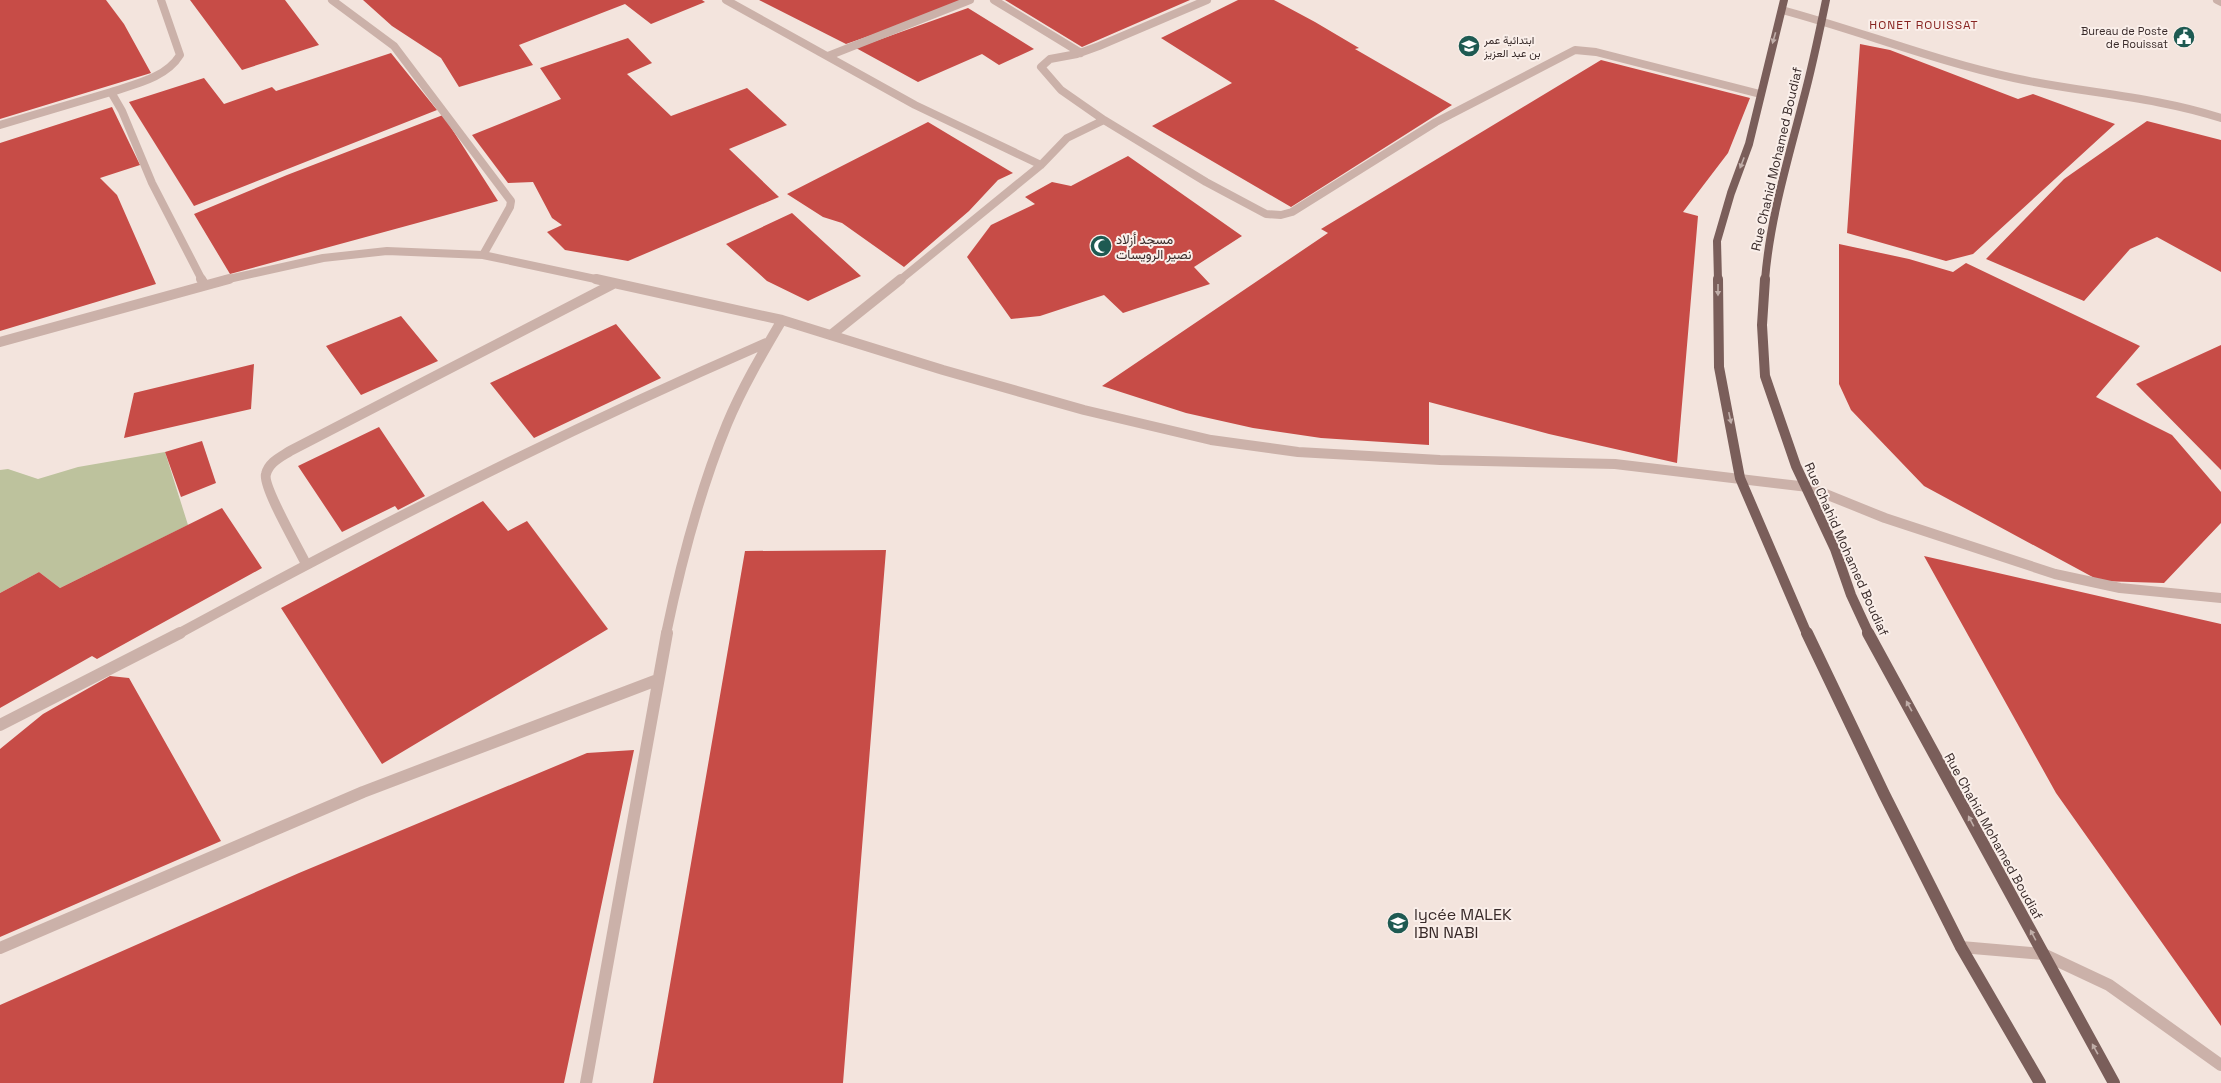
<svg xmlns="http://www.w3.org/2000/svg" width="2221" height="1083" viewBox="0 0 2221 1083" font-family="'Space Grotesk',Vazirmatn,sans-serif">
<rect width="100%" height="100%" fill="#f3e4dd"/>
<path fill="#bdc29d" d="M165 452 188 525 60 588 39 572 0 593V470L8 469 38 479 78 467Z"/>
<path fill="#c74c47" d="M0 0H106L124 24 151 73 0 119Z
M190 0H285L319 45 242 70Z
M363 0H702L705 2 651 24 625 4 519 45 533 65 459 87 441 58 392 26Z
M759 0H962L921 18 846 44Z
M1005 0H1190L1082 47Z
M1238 0H1274L1315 22 1359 48 1355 49 1452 105 1291 207 1152 126 1232 83 1161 38Z
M968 8 1034 49 999 65 982 54 918 82 856 48Z
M628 38 652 63 627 74 671 116 747 88 787 125 729 149 779 197 628 261 565 250 547 232 562 225 552 218 533 182 508 183 472 135 561 99 540 68Z
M1860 44 1890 50 2018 99 2033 94 2115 124 1973 254 1946 261 1847 233Z
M391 53 437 110 194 206 129 102 204 78 224 104 272 87 276 91Z
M1601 60 1750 98 1728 153 1683 212 1698 216 1677 463 1549 434 1429 402V445L1321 438 1253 428 1186 413 1102 386 1328 233 1321 229Z
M112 107 140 165 100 178 117 195 156 284 0 331V143Z
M443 115 498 201 230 274 194 214 287 175Z
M2147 121 2221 140V272L2157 237 2130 249 2084 301 1986 259 2064 179Z
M928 122 1013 173 998 180 969 211 904 267 842 223 823 217 787 194Z
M1128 156 1242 236 1194 267 1210 284 1123 313 1104 295 1040 316 1011 319 967 257 991 225 1035 204 1025 197 1052 182 1071 186Z
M792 213 861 276 808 301 767 281 726 244Z
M1839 244 1909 259 1953 272 1966 263 2140 346 2096 397 2172 435 2221 492V523L2164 583 2100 581 1924 486 1851 410 1839 384Z
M401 316 438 361 361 395 326 346Z
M616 324 661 378 534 438 490 383Z
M2221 345V470L2136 384Z
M254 364 251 409 124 438 134 393Z
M379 427 425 496 398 510 395 506 342 532 298 466Z
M202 441 216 483 181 497 165 452Z
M483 501 508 531 527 521 608 629 382 764 281 608Z
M222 508 262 568 97 659 92 656 0 708V593L39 572 60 588Z
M886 550 843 1083H653L745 551Z
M1924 556 2221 624V1026L2056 793Z
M110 676 129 678 221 841 0 937V749L43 714Z
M634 750 564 1083H0V1005L299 873 587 753Z"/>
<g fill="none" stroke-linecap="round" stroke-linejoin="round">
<path stroke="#cbb1a9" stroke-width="8" d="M332 0 394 46 511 201 510 207 483 255
M726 0 915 105 1041 165
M994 0 1081 53
M2217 0 2221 2
M1782 10C1860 31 1935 61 2014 78 2083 93 2153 96 2221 118
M828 56 970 0
M111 92C135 84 166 78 180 55L161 0
M1104 120 1206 182 1266 214 1281 215 1292 212 1436 122 1575 50 1596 52 1760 94
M0 125 111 92 122 111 152 183 202 280
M224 280 323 258 387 251 483 255 600 280
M900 280 1041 165 1067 138 1104 120 1061 90 1041 67 1050 59 1077 54 1099 46 1207 0"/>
<path stroke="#cbb1a9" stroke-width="10" d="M201 279 204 284
M596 279 782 320 943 370 1084 410 1211 440 1298 452 1440 460 1615 464 1808 487 1885 518 2055 574 2120 588 2221 598
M831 335 901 279
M0 342 229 279
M306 564C299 549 262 486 266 474 269 462 281 457 290 451L613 284
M178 634C370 529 566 430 766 343
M666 634C681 562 699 492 727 424 742 388 762 354 782 320"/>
<path stroke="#cbb1a9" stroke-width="12" d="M0 725 180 633
M1961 947 2043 954 2109 985 2221 1065
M0 948 363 792 657 680
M586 1083 667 633"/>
<path stroke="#7a5e5a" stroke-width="8" d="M1718 280 1717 241 1731 193 1749 144 1784 0
M1765 280C1770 218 1788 160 1803 101 1812 68 1819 34 1826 0"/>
<path stroke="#7a5e5a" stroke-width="10" d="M1718 279 1719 367 1740 478 1807 634
M1765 279 1762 325 1765 376 1796 466 1835 549 1851 595 1869 634"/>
<path stroke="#7a5e5a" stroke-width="12" d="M1807 633 1884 794 1961 947 2040 1083
M1868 633 2114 1083"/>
</g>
<defs><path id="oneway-solid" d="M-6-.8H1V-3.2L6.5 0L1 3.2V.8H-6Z"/></defs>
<g fill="#c0aea9">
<use href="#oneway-solid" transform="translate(1774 38) rotate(106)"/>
<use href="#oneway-solid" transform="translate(1742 163) rotate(111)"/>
<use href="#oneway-solid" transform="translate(1718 290) rotate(90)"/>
<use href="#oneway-solid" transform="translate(1730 418) rotate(78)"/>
<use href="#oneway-solid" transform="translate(1909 706) rotate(-119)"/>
<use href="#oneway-solid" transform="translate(1971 821) rotate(-118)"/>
<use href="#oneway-solid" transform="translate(2033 935) rotate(-118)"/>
<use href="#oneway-solid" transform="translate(2095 1049) rotate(-119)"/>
</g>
<defs>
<g id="civic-disc" transform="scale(1.15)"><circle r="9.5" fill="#1e5a52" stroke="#faefea"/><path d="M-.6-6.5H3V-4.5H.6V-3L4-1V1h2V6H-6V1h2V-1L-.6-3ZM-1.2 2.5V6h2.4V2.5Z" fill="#fff"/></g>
<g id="school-disc" transform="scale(1.15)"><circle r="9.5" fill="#1e5a52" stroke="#faefea"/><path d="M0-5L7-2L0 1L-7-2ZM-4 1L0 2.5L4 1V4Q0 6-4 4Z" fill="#fff"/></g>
<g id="mosque-disc" transform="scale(1.15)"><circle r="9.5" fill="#1e5a52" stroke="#faefea"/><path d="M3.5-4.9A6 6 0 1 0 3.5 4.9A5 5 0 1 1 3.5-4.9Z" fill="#fff"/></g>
</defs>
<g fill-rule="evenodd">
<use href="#civic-disc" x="2184" y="37"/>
<use href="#school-disc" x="1469" y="46"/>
<use href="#mosque-disc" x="1101" y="246"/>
<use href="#school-disc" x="1398" y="923"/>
</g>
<g text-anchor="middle" stroke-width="4" stroke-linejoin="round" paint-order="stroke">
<g font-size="11" fill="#382a29" stroke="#faefea" text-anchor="end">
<text x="2168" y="35">Bureau de Poste<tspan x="2168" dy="13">de Rouissat</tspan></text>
<text x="1484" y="44" text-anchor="start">ابتدائية عمر<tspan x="1484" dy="13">بن عبد العزيز</tspan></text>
</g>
<g font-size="12" letter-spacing="1" fill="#882421" stroke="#faefea">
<text x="1924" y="29">HONET ROUISSAT</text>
</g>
<g font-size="13" fill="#382a29" stroke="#faefea">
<text transform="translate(1776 159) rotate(-77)" y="5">Rue Chahid Mohamed Boudiaf</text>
<text transform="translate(1847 549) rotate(66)" y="5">Rue Chahid Mohamed Boudiaf</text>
<text transform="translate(1994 836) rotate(61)" y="5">Rue Chahid Mohamed Boudiaf</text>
</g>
<g font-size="13" fill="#382a29" stroke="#faefea" text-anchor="start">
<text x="1116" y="244">مسجد أزلاد<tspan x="1116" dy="15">نصير الرويسات</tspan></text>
</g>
<g font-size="16" fill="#382a29" stroke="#faefea" text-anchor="start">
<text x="1414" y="920">lycée MALEK<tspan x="1414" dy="18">IBN NABI</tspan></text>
</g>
</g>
</svg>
